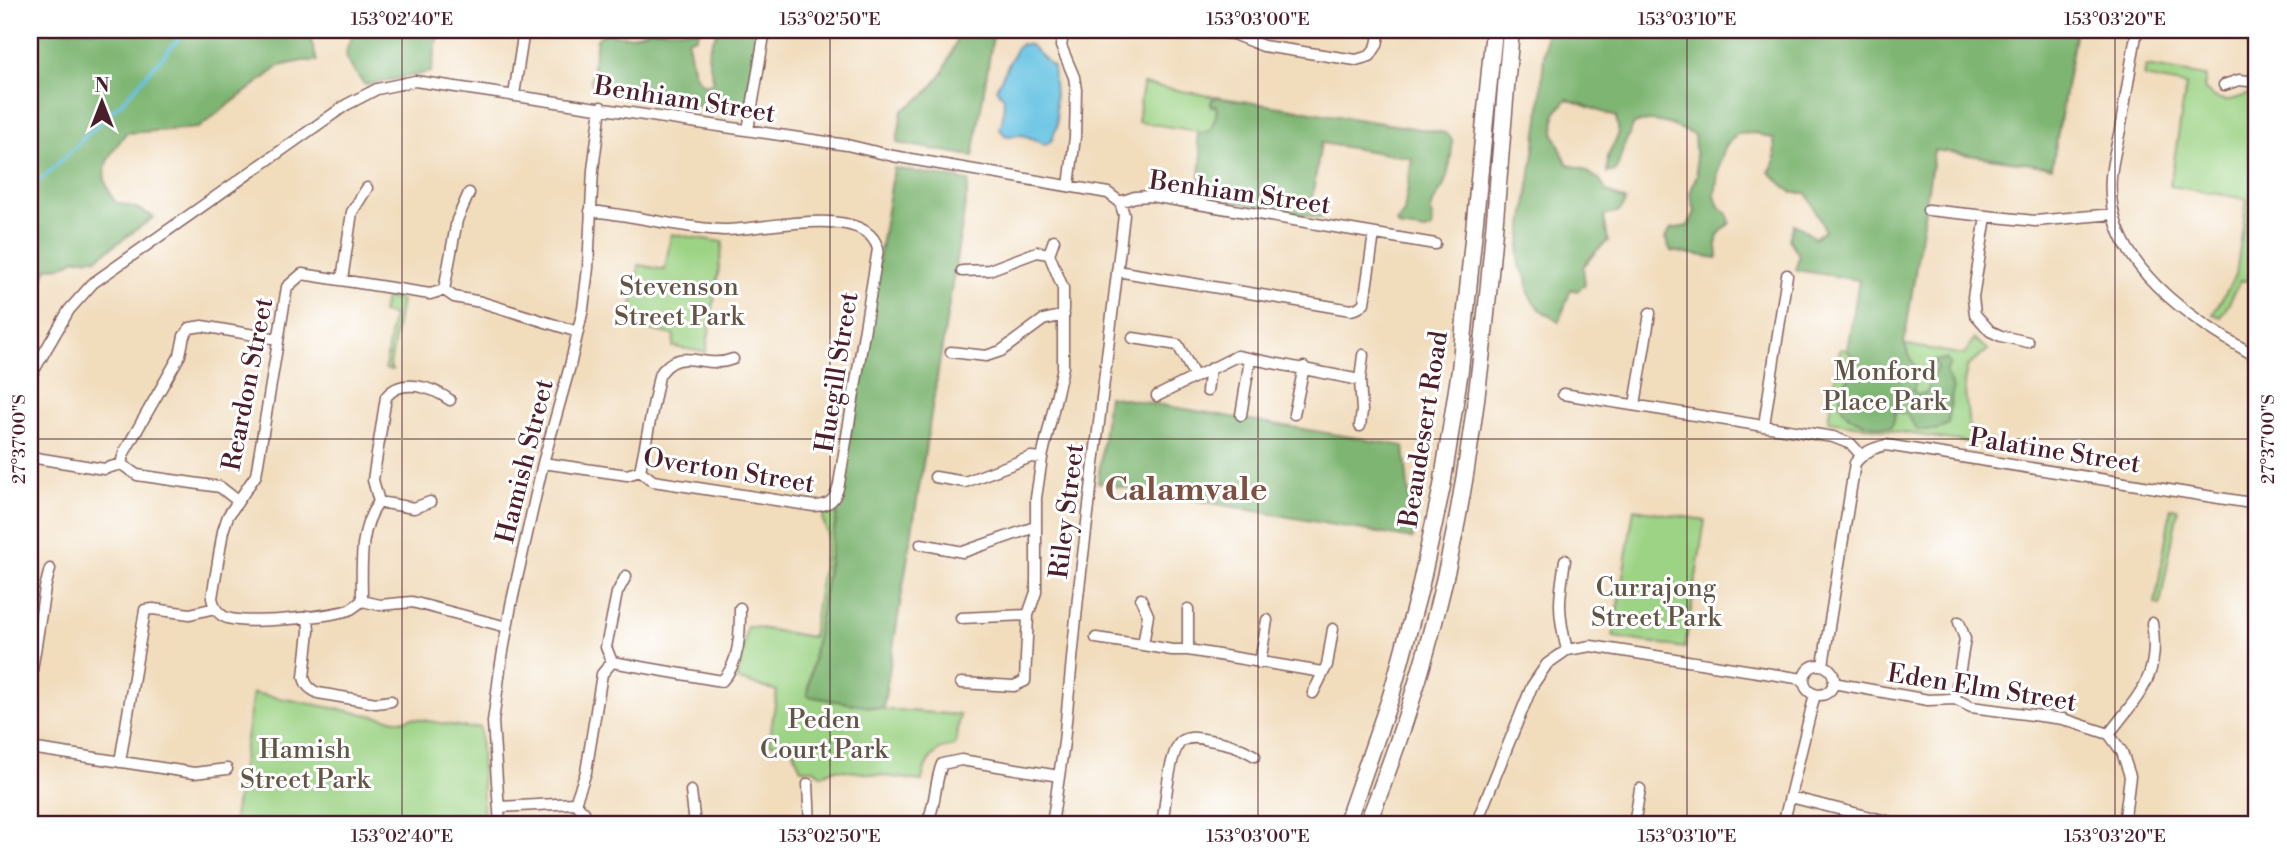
<svg xmlns="http://www.w3.org/2000/svg" width="2287" height="855" viewBox="0 0 2287 855" font-family="'Libre Bodoni',serif">
<rect width="100%" height="100%" fill="#fff"/>
<filter id="ink" filterUnits="userSpaceOnUse"><feTurbulence type="fractalNoise" baseFrequency=".0143" numOctaves="2"/><feDisplacementMap in="SourceGraphic" scale="14" xChannelSelector="R" yChannelSelector="G"/><feConvolveMatrix kernelMatrix="1 2 1 2 8 2 1 2 1" color-interpolation-filters="sRGB"/></filter>
<filter id="wash" filterUnits="userSpaceOnUse"><feTurbulence type="fractalNoise" baseFrequency=".00686" numOctaves="4" result="noise"/><feDisplacementMap in="SourceGraphic" scale="28" xChannelSelector="R" yChannelSelector="G"/><feGaussianBlur stdDeviation="1.57" result="paint"/><feColorMatrix in="noise" values="0 0 0 0 0 0 0 0 0 0 0 0 0 0 0 0 0 1.4 0 .05"/><feComposite in="paint" operator="in"/></filter>
<g filter="url(#wash)">
<rect width="100%" height="100%" fill="#f1dcbc"/>
<path fill="#9dd385" stroke="#747958" stroke-width="2" d="M2146 66 2206 76 2204 89C2224 108 2234 99 2257 91V279L2241 281 2221 317 2213 314 2236 275 2247 199 2170 186 2186 85 2144 77Z
M1143 84 1216 97 1211 101V106H1217L1216 116 1210 131 1198 134V131L1138 122Z
M671 234 723 242 706 352 673 347 674 335 629 326 639 265 665 270Z
M385 298 401 300 390 366 392 370 385 369 393 315 382 313Z
M1850 335 1964 355 1974 339 1988 350 1967 367 1964 383 1971 443 1828 421 1840 349 1847 350Z
M838 506 807 696 883 709 960 715 955 746C935 746 924 763 922 781L835 769 822 775 814 769H801L792 748 769 743 777 691 736 679 740 669 747 626 812 637 828 534 823 521 824 514 831 512Z
M2171 508 2178 509 2160 605 2155 604Z
M1634 509 1705 520 1685 648 1613 637Z
M253 693 402 721 411 718 469 728 480 727 484 825H233Z"/>
<path fill="#7eb572" stroke="#646a4e" stroke-width="2" d="M30 30H308L317 61H302L280 66 198 128 126 133C106 160 95 171 115 202L136 208 154 217 97 258 76 259 61 267 47 268 40 285 39 315 30 316Z
M355 30H439L431 72 365 85C350 65 337 57 355 33Z
M649 30H700L696 37 687 40C693 56 689 76 705 85L714 82C709 56 702 55 719 30H757L746 114 594 88 591 80 597 39C607 29 613 36 626 36 633 37 642 32 649 30Z
M961 30H994L973 156 897 143 902 111 926 94 943 73Z
M1546 30H2076L2052 167 1934 150 1904 344 1916 369 1913 374 1915 384 1913 390 1918 395 1928 392 1930 382 1937 367 1934 361 1946 359 1950 364 1946 372 1953 389 1948 424 1936 430H1918L1906 414 1895 411 1894 420 1891 427C1881 426 1867 425 1858 421 1834 411 1835 386 1855 373L1856 361 1847 350 1859 280 1796 270 1799 255 1789 239 1794 224 1802 228 1814 238 1825 230 1807 193H1792L1769 172 1775 162 1774 139 1756 133 1737 134 1725 147 1719 166 1715 195 1719 207 1728 214 1730 223C1712 238 1717 239 1718 258L1671 251 1665 238 1671 229 1688 226 1695 212 1690 193 1697 175 1694 135C1674 126 1655 116 1634 124L1625 143 1616 171 1607 173 1608 156 1619 133 1616 117 1567 99 1555 114 1554 134 1567 164 1581 168 1600 180 1606 191 1626 201 1620 211 1604 216 1608 241 1596 251 1583 267 1585 285 1577 291 1571 289 1559 322C1548 315 1533 307 1529 293 1526 279 1530 278 1519 266V253L1539 119Z
M1216 97 1445 133 1452 139C1453 149 1448 178 1443 187 1438 195 1431 203 1431 212 1431 218 1434 221 1432 228L1426 231 1400 227 1397 223 1404 212 1412 158 1321 143 1312 198 1313 203 1322 206V218L1203 196C1194 180 1208 159 1197 143L1198 134 1210 131 1216 116 1217 106 1211 107V101Z
M894 168 969 181 883 709 807 696Z
M1108 396 1404 446 1413 539 1098 483Z"/>
<path fill="#65c2e3" stroke="#587087" stroke-width="2" d="M1021 44 1030 45 1053 67 1057 125 1052 140 1045 145C1038 141 1029 136 1021 135 1010 135 1007 140 1000 129L1003 117 1004 97 996 89 1016 49Z"/>
<g fill="none" stroke-linecap="round" stroke-linejoin="round">
<path stroke="#65c2e3" stroke-width="3.5" d="M30 185 44 177 130 94 186 30"/>
</g>
</g>
<g filter="url(#ink)">
<g fill="none" stroke-linecap="round" stroke-linejoin="round">
<g stroke="#84615e" stroke-width="13">
<path id="minor" d="M1064 30 1061 46 1074 77 1076 90 1075 137 1069 186
M1204 30 1233 34 1263 46 1356 60 1370 56 1377 45 1380 30
M2137 30C2131 63 2126 96 2120 130 2117 145 2112 161 2111 177 2104 265 2191 319 2257 357
M2224 85 2239 80 2257 82
M514 95 524 30
M748 130 765 30
M1928 210 2035 221 2114 214
M1986 217 1973 297 1975 314 1990 331 2001 336 2028 342
M962 271 989 270 1037 252 1049 254
M1117 271 1351 310 1358 308 1364 303 1374 234
M342 280 352 212 367 188
M444 290 457 220 469 193
M1133 338 1178 345 1195 377
M951 352 986 356 1001 351 1043 320 1064 315
M30 377 69 310 93 283 346 105 377 89 415 81 847 145 893 156 1108 193 1120 202 1135 197 1151 196 1435 244
M1360 380 1363 355
M1207 391 1210 369
M1563 394 1833 437 1851 444 1861 455
M1157 396 1237 356 1360 380 1362 411 1360 426
M1635 405 1650 313
M1294 414 1304 367
M1241 415 1250 359
M1764 425 1787 275
M30 457 104 469 121 464 137 475 220 487 238 501
M543 463 627 475 640 471 653 481 814 506C830 506 836 499 839 484L878 249C866 201 759 231 724 230 679 228 635 215 590 211
M121 464 124 453 180 355 184 336 190 328 202 326 278 339
M640 471 659 376C679 343 704 371 733 359
M935 477 965 482 1031 457 1042 458
M379 502 414 508 430 502
M921 544 963 552 1035 527
M1565 560C1559 599 1557 611 1567 650
M1141 599 1148 615 1143 645 1172 650H1188L1322 672
M362 601C362 568 358 529 379 502L373 480 386 397C401 377 432 387 450 400
M308 616 309 631 304 677C306 686 310 689 318 693L376 703 391 701
M961 618 1028 615
M507 627 412 602 380 605 362 601C358 604 353 608 349 610 329 616 240 627 223 616 216 612 214 606 212 598L223 531 228 516 256 475 287 287 302 274 430 294 444 290 454 297 481 302 578 332
M1096 638 1143 645
M1188 650V609
M612 662 722 681C740 663 740 633 740 608
M1260 663 1267 620
M1823 665 1855 463C1864 452 1873 448 1886 445L2257 504
M1804 680a15 15 0 1 1 30 0a15 15 0 1 1-30 0Z
M30 683 45 588 50 569
M961 683 1014 686 1025 681 1028 615 1036 592V498L1042 458 1063 367V288L1049 254 1054 240
M1833 683 1928 700 1955 699 1971 707 2063 719 2109 734 2122 752 2130 776 2124 825
M1313 693 1327 665 1333 629
M1955 699 1965 639 1959 622
M2109 734C2139 694 2161 677 2152 623
M30 748 194 773 227 769
M120 762 145 610 153 609 190 614 215 608
M808 784 810 825
M691 791 695 825
M1790 797 1903 825
M575 803 586 772 602 674 612 662 606 647 617 593 626 576
M499 807 575 803 584 812 590 825
M500 825 493 722 500 669 511 605 543 463 570 366 583 309 588 268 593 170 601 107
M926 825C936 807 934 784 942 764L961 760 1059 776
M1052 825 1064 742 1078 597 1124 215 1120 202
M1162 825C1165 809 1169 749 1182 741 1190 736 1200 738 1209 740 1228 743 1238 746 1255 756
M1478 825 1480 814 1532 686 1547 664 1567 650 1591 646 1803 679
M1634 825 1640 789
M1783 825 1815 694"/>
</g>
<g stroke="#84615e" stroke-width="19">
<path id="trunk" d="M1346 825 1391 696 1420 588 1442 486 1460 370 1494 30
M1367 825C1405 730 1435 631 1455 531 1487 365 1496 197 1511 30"/>
</g>
<use href="#minor" stroke="#fff" stroke-width="10"/>
<use href="#trunk" stroke="#fff" stroke-width="16"/>
</g>
</g>
<path fill="none" stroke="#4a1f2b" stroke-width="2" stroke-opacity="0.45" d="M402 30V825M830 30V825M1258 30V825M1687 30V825M2115 30V825M30 439H2257"/>
<g text-anchor="middle" stroke-width="6" stroke-linejoin="round" paint-order="stroke">
<g font-size="26" fill="#4a1f2b" stroke="#fff">
<text transform="translate(685 99) rotate(9)" y="9">Benhiam Street</text>
<text transform="translate(1240 192) rotate(8)" y="9">Benhiam Street</text>
<text transform="translate(836 372) rotate(-81)" y="9">Huegill Street</text>
<text transform="translate(247 384) rotate(-79)" y="9">Reardon Street</text>
<text transform="translate(1423 429) rotate(-81)" y="9">Beaudesert Road</text>
<text transform="translate(2055 450) rotate(9)" y="9">Palatine Street</text>
<text transform="translate(524 461) rotate(-76)" y="9">Hamish Street</text>
<text transform="translate(729 470) rotate(9)" y="9">Overton Street</text>
<text transform="translate(1066 511) rotate(-83)" y="9">Riley Street</text>
<text transform="translate(1982 687) rotate(9)" y="9">Eden Elm Street</text>
</g>
<g font-size="26" fill="#635546" stroke="#fff">
<text x="679" y="295">Stevenson<tspan x="679" dy="30">Street Park</tspan></text>
<text x="1885" y="380">Monford<tspan x="1885" dy="30">Place Park</tspan></text>
<text x="1656" y="596">Currajong<tspan x="1656" dy="30">Street Park</tspan></text>
<text x="824" y="728">Peden<tspan x="824" dy="30">Court Park</tspan></text>
<text x="305" y="758">Hamish<tspan x="305" dy="30">Street Park</tspan></text>
</g>
<g font-size="33" font-weight="bold" fill="#7f4f3f" stroke="#fff">
<text x="1186" y="500">Calamvale</text>
</g>
</g>
<rect width="2287" height="855" fill="none" stroke="#fff" stroke-width="77"/>
<g transform="translate(102 102)" stroke="#ffffff" stroke-width="5" paint-order="stroke">
<path d="M0-5L12 26L0 18L-12 26Z" fill="#4a1f2b"/>
<text y="-10" font-size="19" font-weight="bold" text-anchor="middle" fill="#4a1f2b">N</text>
</g>
<rect x="38" y="38" width="2210" height="778" fill="none" stroke="#4a1f2b" stroke-width="2.5"/>
<g font-size="18" text-anchor="middle" fill="#4a1f2b">
<text x="402" y="25">153°02'40"E</text>
<text x="830" y="25">153°02'50"E</text>
<text x="1258" y="25">153°03'00"E</text>
<text x="1687" y="25">153°03'10"E</text>
<text x="2115" y="25">153°03'20"E</text>
<text transform="translate(19 439) rotate(-90)" y="6">27°37'00"S</text>
<text transform="translate(2268 439) rotate(-90)" y="6">27°37'00"S</text>
<text x="402" y="842">153°02'40"E</text>
<text x="830" y="842">153°02'50"E</text>
<text x="1258" y="842">153°03'00"E</text>
<text x="1687" y="842">153°03'10"E</text>
<text x="2115" y="842">153°03'20"E</text>
</g>
</svg>
